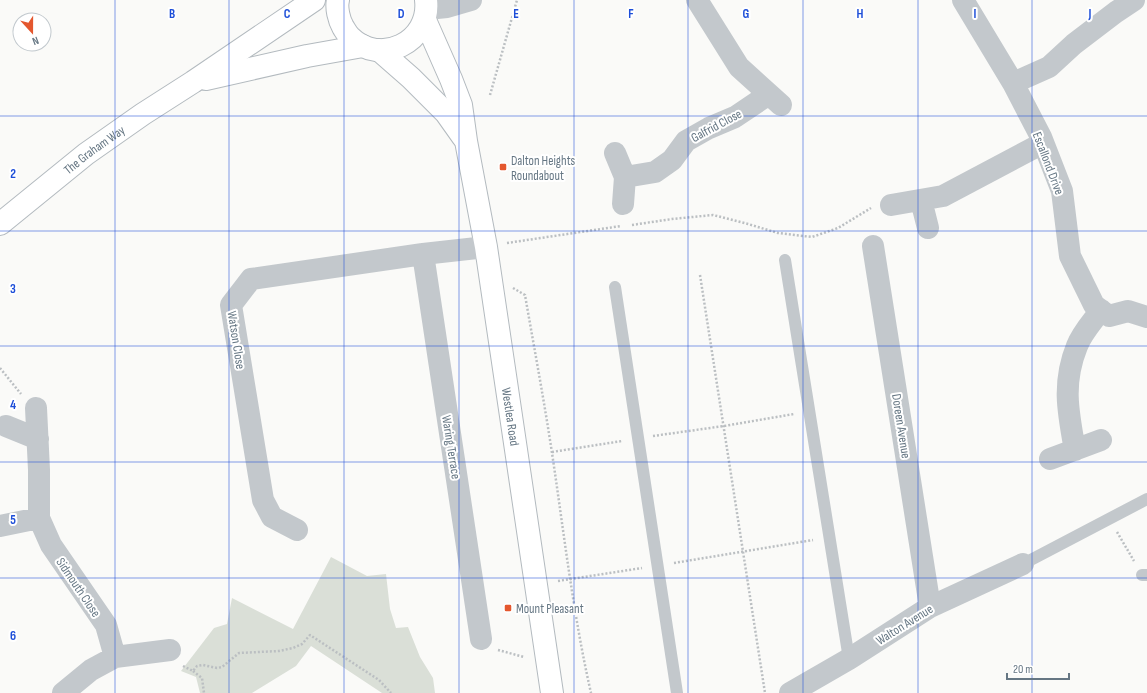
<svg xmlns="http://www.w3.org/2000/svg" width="1147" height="693" viewBox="0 0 1147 693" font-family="'Sofia Sans Condensed',sans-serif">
<rect width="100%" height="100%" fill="#fafaf8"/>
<path fill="#dadfd7" d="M331 557 367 576 386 574 390 609 396 628 408 627 420 657 433 678 435 693H382L311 646 296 666 252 693H200L196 677 181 671 214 628 227 624 232 598 293 629Z"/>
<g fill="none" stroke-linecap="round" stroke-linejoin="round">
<g stroke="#b3babf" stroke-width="24">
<g id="secondary">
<path d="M338 0C336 8 339 20 343 27 345 30 347 34 350 37 380 67 431 42 426 0"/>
<path id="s1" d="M425 20 451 79 461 105 466 141 486 247 552 693"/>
<path d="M379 50 411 78 446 113 463 137"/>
<path d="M206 79 307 56 363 46"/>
<path id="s2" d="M0 224 86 154 143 114 193 82 314 0"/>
</g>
</g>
<path stroke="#bbbfc2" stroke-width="2.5" stroke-dasharray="2 2" stroke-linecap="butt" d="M490 95 517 0
M632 225 672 219 713 215 748 224 778 233 812 237 838 228 871 208
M507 243 621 226
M700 275 765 693
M513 288 525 295C534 347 544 400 552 453 564 533 573 614 591 693
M0 368 21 394
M653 436 724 426 794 414
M552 452 622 441
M1117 532 1134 561
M674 563 813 540
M558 581 642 568
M498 650 524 657
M183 666 193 671 197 666 203 665 217 668 222 667 239 653 279 651 293 648 302 644 310 635 379 680 391 693
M193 671 202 678 204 693"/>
<path stroke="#c3c8cc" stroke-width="12" d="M785 260 849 659
M615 287 677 693
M1023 564 1147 499
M1142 575H1147"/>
<path stroke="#c3c8cc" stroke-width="22" d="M697 0 739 67 781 105
M963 0 1013 83 1041 137 1062 191 1070 256 1094 305 1109 316 1128 311 1147 317
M427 9 447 7 471 0
M1013 83 1049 67 1074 44 1116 12 1134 0
M615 153 625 177 623 204
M625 177 655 172 672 160 686 141 709 128 735 117 769 94
M921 200 928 228
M891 205 943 196 1043 143
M873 246 930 607
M423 254 481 639
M36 408 39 470V518L51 545 106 625 115 657 91 670 63 693
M6 426 38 439
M1075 450C1068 412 1062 383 1077 346 1082 333 1093 321 1101 310
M1050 459 1101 440
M0 526 39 518
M297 530 272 517 263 500 231 305 251 279 423 254 486 247
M115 657 170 650
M790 693 849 659 930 607 1023 564"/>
<use href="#secondary" stroke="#fff" stroke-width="22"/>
</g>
<path fill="none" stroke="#1d4ed8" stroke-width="1" stroke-opacity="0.55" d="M115 0V693M229 0V693M344 0V693M459 0V693M574 0V693M688 0V693M803 0V693M918 0V693M1032 0V693M0 116H1147M0 231H1147M0 346H1147M0 462H1147M0 578H1147"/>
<g fill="#e4572e" stroke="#fff" stroke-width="1.5">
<rect x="499" y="163" width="8" height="8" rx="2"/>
<rect x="504" y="604" width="8" height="8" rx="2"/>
</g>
<g text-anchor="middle" stroke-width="4" stroke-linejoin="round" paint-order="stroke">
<g font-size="13" fill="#657683" stroke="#fff">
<text transform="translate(716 125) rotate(-28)" y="5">Galfrid Close</text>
<text dy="5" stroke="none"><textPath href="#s2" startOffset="120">The Graham Way</textPath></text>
<text transform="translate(1049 163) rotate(69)" y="5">Escallond Drive</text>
<text transform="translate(237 340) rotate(81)" y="5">Watson Close</text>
<text dy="5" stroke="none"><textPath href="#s1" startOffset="408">Westlea Road</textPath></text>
<text transform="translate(902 426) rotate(81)" y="5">Doreen Avenue</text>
<text transform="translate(452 447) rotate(81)" y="5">Waring Terrace</text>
<text transform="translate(79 587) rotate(56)" y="5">Sidmouth Close</text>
<text transform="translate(904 624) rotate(-32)" y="5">Walton Avenue</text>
</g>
<g font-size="13" fill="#657683" stroke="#fff" text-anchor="start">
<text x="511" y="165">Dalton Heights<tspan x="511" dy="15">Roundabout</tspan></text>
<text x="516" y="613">Mount Pleasant</text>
</g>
</g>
<g font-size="13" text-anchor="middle" font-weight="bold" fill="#1d4ed8" stroke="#fff" stroke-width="4" stroke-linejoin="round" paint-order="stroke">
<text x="172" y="18">B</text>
<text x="287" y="18">C</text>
<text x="401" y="18">D</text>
<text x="516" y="18">E</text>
<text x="631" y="18">F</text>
<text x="746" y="18">G</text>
<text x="860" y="18">H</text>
<text x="975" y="18">I</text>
<text x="1090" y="18">J</text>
<text x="13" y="178">2</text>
<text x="13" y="293">3</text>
<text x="13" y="409">4</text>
<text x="13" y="524">5</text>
<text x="13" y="640">6</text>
</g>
<g transform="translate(32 32) rotate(159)"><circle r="19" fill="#ffffff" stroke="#c1c8cd"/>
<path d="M0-3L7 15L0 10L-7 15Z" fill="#e4572e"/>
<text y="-6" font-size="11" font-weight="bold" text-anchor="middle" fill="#657683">N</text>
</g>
<path d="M1007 673v6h62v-6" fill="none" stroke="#657683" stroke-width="2"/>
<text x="1013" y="673" font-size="12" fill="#657683" stroke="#ffffff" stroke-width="3" paint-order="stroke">20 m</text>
</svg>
